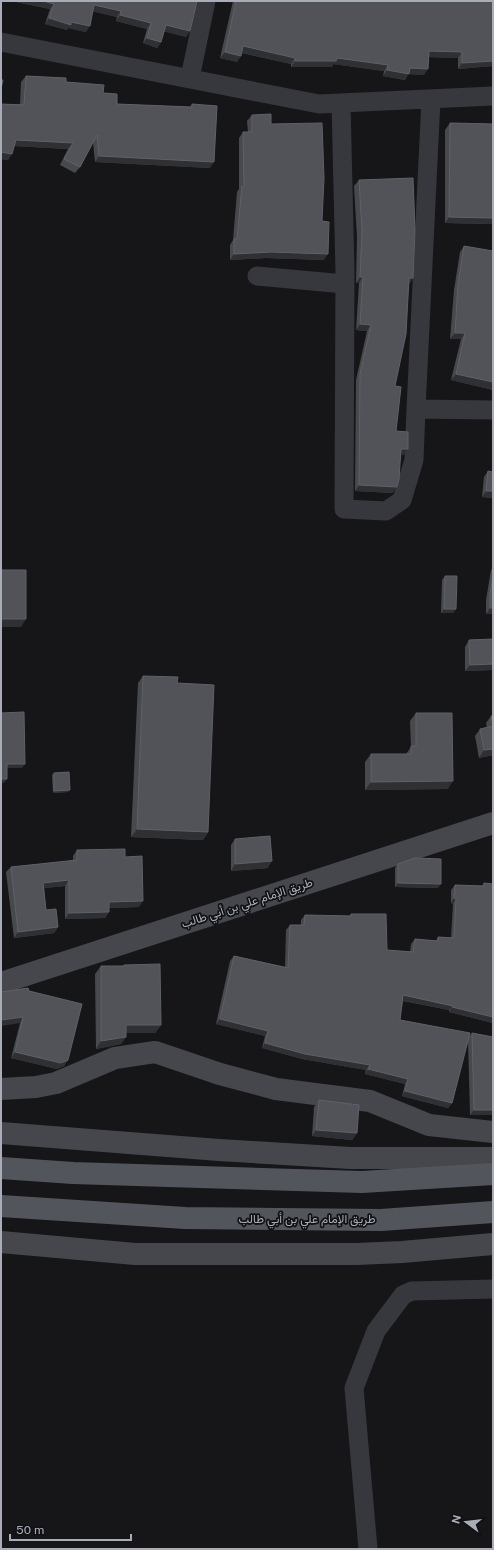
<svg xmlns="http://www.w3.org/2000/svg" width="494" height="1550" viewBox="0 0 494 1550" font-family="'Public Sans',Vazirmatn,sans-serif">
<rect width="100%" height="100%" fill="#161618"/>
<g fill="none" stroke-linecap="round" stroke-linejoin="round">
<path stroke="#37383d" stroke-width="19" d="M1 42 319 104 493 96
M190 78 206 1
M431 99 416 409 493 410
M341 103 345 272 344 509 386 511 402 500 414 460 416 409
M257 276 345 284
M368 1549 354 1388 376 1331 403 1295 412 1291 493 1289"/>
<path stroke="#45474d" stroke-width="22" d="M1 983 493 823
M1 1089 36 1087 56 1083 115 1058 155 1052 220 1074 276 1089 370 1101 429 1125 493 1132
M1 1133 219 1150 350 1158H493
M1 1242 135 1254H357L402 1252 493 1244"/>
<path stroke="#53555c" stroke-width="22" d="M1 1168 73 1173 362 1182 493 1174
M1 1206 185 1218 381 1220 493 1212"/>
</g>
<path fill="#47494d" d="M17 1H197L186 37 164 31 161 42 157 48 143 43 147 29 116 21 117 17 93 11 86 32 68 28 67 30 45 24 50 9 16 2Z
M233 1H493V66L458 69V58L429 57 424 75 408 74 405 80 383 76 384 71 333 64 332 67H291V64L242 53 237 62 220 58Z
M26 76 66 82 103 93 117 104 190 107 192 104 210 168 95 162 93 142 80 167 75 173 60 165 68 149 14 146 8 160 1 159V104H20L21 82Z
M252 115 271 124 322 221 324 260 266 258 230 260V245L233 240 237 192 239 189V138L243 132H248L247 121Z
M450 123 493 124V221L491 224 445 223V130Z
M359 180 413 278 409 284 395 386 396 431 408 449 403 455H401L393 493 355 491 356 380 367 331 356 330 359 283H356L357 237 354 186Z
M464 246 493 390 451 380 461 339H450L454 290 460 252Z
M488 471 493 498 482 497 484 477Z
M493 567V614H486V600L491 570Z
M445 576 456 609 453 613H441L442 580Z
M493 639V670L465 671V647L469 640Z
M143 676 177 683 208 832 203 840 131 837 138 683Z
M416 713 448 789 365 790V762L371 754H406L411 747 410 721Z
M491 716H493V755L479 758 475 736 480 729 487 728 486 723Z
M54 773 68 792 53 793 52 775Z
M235 839 268 868 231 871V845Z
M77 850 125 857 139 907 109 908V912L105 918 65 919V886L44 888 46 910 58 927 54 933 14 938 6 872 11 867 73 861V856Z
M398 864 438 888 395 887V868Z
M484 883 493 1023 449 1012V1010L403 1001 400 1020 468 1038 472 1033 493 1037V1115H470L468 1039 452 1103 448 1108 402 1096 405 1084 365 1074 366 1070 302 1059 262 1048 265 1036 216 1024 230 961 234 956 285 967 286 930 290 925H301V920L305 915 349 916 351 914 387 950 410 952 411 944 415 939 436 941 438 937 451 938 453 904 451 903V890L455 885 482 886Z
M124 965 161 1025 155 1033H126V1037L121 1044 96 1049 95 974 101 966H123Z
M29 991 68 1060 64 1066 57 1069 11 1058 20 1023Z
M319 1100 357 1133 352 1140 312 1136 314 1107Z"/>
<path fill="#2f3033" d="M17 1H43L54 4 50 9 16 2Z
M94 5 121 11 117 17 90 11Z
M120 15 151 23 147 29 116 21Z
M49 18 90 26 86 32 68 28 67 30 45 24Z
M166 25 190 31 186 37 162 31Z
M147 38 161 42 157 48 143 43Z
M243 46 295 58 291 64 239 52Z
M429 51 462 52 458 58 424 57Z
M225 52 241 56 237 62 220 58Z
M337 58 388 65 384 71 333 64 332 67H291L295 61Z
M493 61V66L458 69 462 63Z
M410 68 428 69 424 75 408 74 405 80 383 76 387 70Z
M16 140 73 143 68 149 12 146Z
M1 152 12 154 8 160 1 159Z
M99 156 214 162 210 168 95 162Z
M449 217 493 218V221L491 224 445 223Z
M271 252 328 254 324 260 266 258 230 260 234 254Z
M360 277H363L359 283H356Z
M409 278H413L409 284Z
M360 324 371 325 367 331 356 330Z
M455 333H465L461 339H450Z
M456 374 493 382V390L451 380Z
M401 449H408L403 455H397Z
M359 485 397 487 393 493 355 491Z
M486 491H493V498L482 497Z
M490 608H493V614H486Z
M444 609H456L453 613H441Z
M1 619H26L21 627H1Z
M493 664V670L465 671 470 665Z
M493 749V755L479 758 484 750Z
M7 764H25L22 768H4Z
M1 779H7L4 783H1Z
M453 781 448 789 365 790 371 782Z
M70 790 68 792 53 793 54 791Z
M137 829 208 832 203 840 131 837Z
M272 861 268 868 231 871 235 864Z
M69 880 65 886 39 889 43 883Z
M398 883 441 884 438 888 395 887Z
M454 898 456 899 453 904 451 903Z
M143 901 139 907 105 908 109 902Z
M109 912 105 918 65 919 69 913Z
M58 927 54 933 14 938 18 932Z
M403 995 453 1006 449 1010 400 1000Z
M452 1007 493 1017V1023L449 1012Z
M23 1017 20 1023 1 1026V1020Z
M220 1019 268 1031 265 1036 216 1024Z
M126 1025H161L155 1033H121Z
M126 1037 121 1044 96 1049 101 1041Z
M265 1043 370 1065 366 1070 302 1059 262 1048Z
M15 1052 68 1060 64 1066 57 1069 11 1058Z
M368 1069 408 1079 405 1084 365 1074Z
M405 1091 452 1103 448 1108 402 1096Z
M474 1110H493V1115H470Z
M316 1130 357 1133 352 1140 312 1136Z"/>
<path fill="#525359" stroke="#5f6168" d="M43 1H197L190 31 166 25 161 42 147 38 151 23 120 15 121 11 94 5 90 26 71 22V25L49 18 54 4Z
M236 1H493V61L462 63V52L429 51 428 69 410 68 409 74 387 70 388 65 337 58 336 61H295V58L243 46 241 56 225 52Z
M26 76 66 78V82L104 85 103 93 117 94V104L192 107V104L217 106 214 162 99 156 97 135 80 167 64 159 73 143 16 140 12 154 1 152V104L24 105Z
M1 80H3L1 89Z
M271 114V124L322 123 324 178 322 221 329 222 328 254 271 252 234 254V239H237L242 186H244L243 132H252V115Z
M450 123 493 124V218L449 217Z
M413 178 415 229 413 278H409L406 334 395 386 401 387 396 431 408 432V449H401L399 479 397 487 359 485 360 374 371 325 360 324 363 277H360L362 231 359 180Z
M464 246 493 251V382L456 374 465 333H455L458 284Z
M488 471 493 472V491H486Z
M1 570H26V619H1Z
M445 576H457L456 609H444Z
M493 576V608H490V594Z
M493 639V664L470 665 469 640Z
M143 676 178 677 177 683 214 685 208 832 137 829Z
M24 712 25 764H7V779H1V713Z
M416 713H452L453 781 371 782V754H411V746H416Z
M491 716H493V749L484 750 480 729 493 726Z
M69 772 70 790 54 791V773Z
M270 836 272 861 235 864V839Z
M125 849V857L142 856 143 901 109 902V912L69 913V880L43 883 46 910 56 909 58 927 18 932 11 867 77 860V850Z
M415 858 441 859V884L398 883V864Z
M484 883 493 884V1017L452 1007 453 1006 403 995 400 1020 470 1033 452 1103 405 1091 408 1079 368 1069 370 1065 305 1054 265 1043 268 1031 220 1019 234 956 288 968 290 925H304L305 915 351 916V914H386L387 950 413 952 415 939 438 941V937L454 938 456 899 454 898 455 885 484 886Z
M160 964 161 1025H126V1037L101 1041V966H124V965Z
M28 988 29 991 82 1004 68 1060 61 1063 15 1052 23 1017 1 1020V992Z
M472 1033 493 1037V1110H474Z
M319 1100 359 1105 357 1133 316 1130Z"/>
<g text-anchor="middle" stroke-width="3.5" stroke-linejoin="round" paint-order="stroke">
<g font-size="12" fill="#a8adb8" stroke="#111113">
<text transform="translate(247 903) rotate(-18)" y="4">طريق الإمام علي بن أبي طالب</text>
<text x="307" y="1223">طريق الإمام علي بن أبي طالب</text>
</g>
</g>
<rect width="494" height="1550" fill="none" stroke="#a8adb8" stroke-width="4"/>
<g transform="translate(466 1522) rotate(285)" stroke="#111113" stroke-width="3" paint-order="stroke">
<path d="M0-3L7 15L0 10L-7 15Z" fill="#a8adb8"/>
<text y="-6" font-size="11" font-weight="bold" text-anchor="middle" fill="#a8adb8">N</text>
</g>
<path d="M10 1534v6h121v-6" fill="none" stroke="#a8adb8" stroke-width="2"/>
<text x="16" y="1534" font-size="12" fill="#a8adb8" stroke="#111113" stroke-width="3" paint-order="stroke">50 m</text>
</svg>
